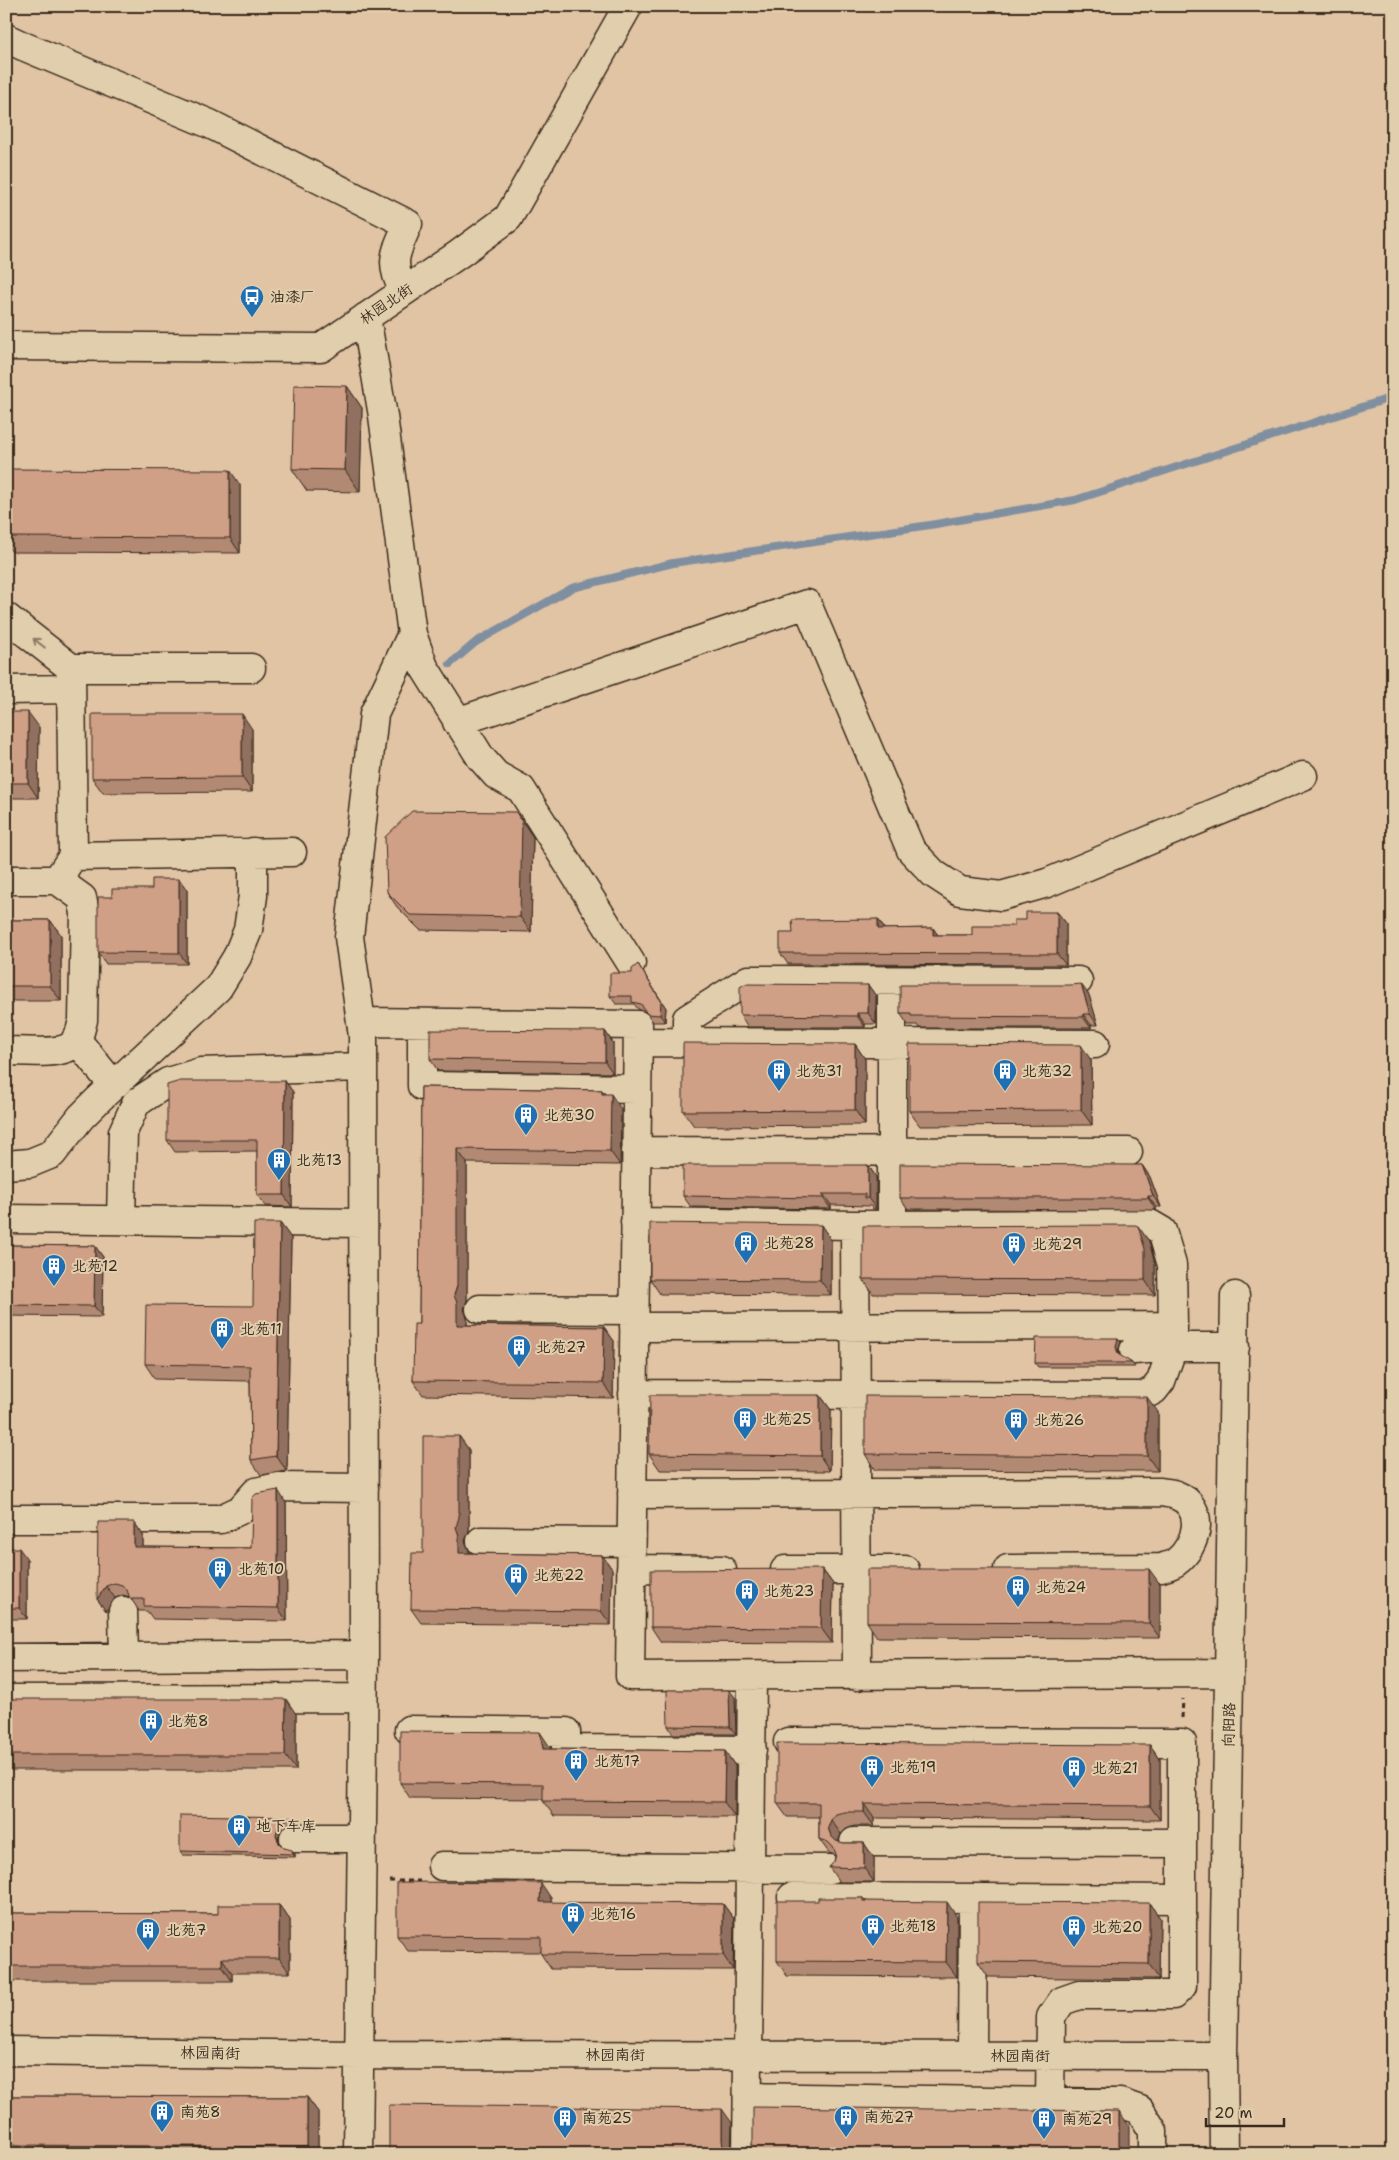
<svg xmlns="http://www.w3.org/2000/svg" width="1399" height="2160" viewBox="0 0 1399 2160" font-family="'Shantell Sans','LXGW WenKai TC',sans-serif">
<rect width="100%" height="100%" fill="#e0c4a4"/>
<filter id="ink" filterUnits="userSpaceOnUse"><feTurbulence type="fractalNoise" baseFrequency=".02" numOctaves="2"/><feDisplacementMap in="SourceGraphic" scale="10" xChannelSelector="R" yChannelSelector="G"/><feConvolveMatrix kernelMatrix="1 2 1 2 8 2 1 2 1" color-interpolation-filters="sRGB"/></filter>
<g filter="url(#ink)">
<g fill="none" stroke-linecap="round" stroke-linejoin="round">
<path stroke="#808fa0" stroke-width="8" d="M450 664 476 642 572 588 673 563 930 525 1075 500 1393 397"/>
<g stroke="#3b2a1e" stroke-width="31">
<path id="minor" d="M6 38 23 46 210 124 408 224C396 251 388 263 404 291
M6 346 321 348 459 254 508 218 628 6
M6 617 71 668H251
M412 634 424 667 481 758 496 775 521 789 631 963
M71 668 73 856
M6 690 71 689
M457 722 807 604 911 850 934 874 960 891 1001 896 1047 883 1303 776
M6 880H57L73 856 292 852
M892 981V1225
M361 1022 638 1025 630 1676 1229 1673
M422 1023V1086L637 1089
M76 1039 113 1085
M638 1042 1095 1044
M687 1042V1019L748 980 1078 981
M6 1051C22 1051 61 1055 72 1045 79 1040 81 1028 83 1020L85 913 82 898 57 880
M636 1151 1128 1152
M6 1165 30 1163 52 1154 81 1117 99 1099 218 988 237 957 248 930 253 896V852
M6 1219 363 1223
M121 1220 123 1132 136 1103 168 1082 201 1072 363 1067
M635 1222 855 1225 1150 1224 1162 1231 1172 1265 1173 1326
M855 1225 857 1676
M480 1309 634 1310
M1134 1350 1173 1347H1235
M633 1394 1143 1396 1154 1390 1161 1381 1173 1347V1326L634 1327
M632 1494 1161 1492C1165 1493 1171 1493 1176 1495 1207 1507 1198 1545 1176 1562 1172 1565 1166 1566 1162 1568L1008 1569
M6 1519H221L240 1510 256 1492 278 1487 364 1488
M481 1541 631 1542
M631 1569 722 1570
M785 1570H905
M123 1611 124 1657
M6 1658 364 1655
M6 1699 363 1698
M409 1730 566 1732V1749L752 1750
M788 1742 1182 1743V1899
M294 1838H361
M854 1842 1182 1843
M442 1866 830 1869
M792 1897 1182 1899V1986L1173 1995H1079L1062 2001 1051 2017 1050 2102
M6 2051 358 2055 1223 2056
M972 2056 973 1898
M748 2097 1120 2103 1140 2110 1153 2131V2154
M358 2154 364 1655 363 1036 349 937 374 714 412 634 383 416 366 317
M747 2154 752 1677
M1224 2154 1223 2056 1235 1296"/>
</g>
<path stroke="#3b2a1e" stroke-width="3" stroke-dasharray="5 4" stroke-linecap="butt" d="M1182 1718 1183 1699
M389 1881H420"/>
<use href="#minor" stroke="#e1ceac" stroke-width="28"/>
</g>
<path fill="#b28973" stroke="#3b2a1e" d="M347 386 362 408 360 492 307 491 292 469Z
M6 469 240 485V553L12 552 6 544Z
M6 712 39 727 38 798H6Z
M252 729V792L103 793 92 778Z
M516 812 533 837 531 932 420 930 397 907 387 892Z
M179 879 187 890V964H106L98 952 112 897 152 889Z
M1057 912 1066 923V965L788 964 780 953 793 933 878 919 884 929 933 928 938 935H972L1014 926 1026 920Z
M6 920H50L61 935V1001H6Z
M638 964 666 1008 665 1022H653L646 1012 638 1009 634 1004H616L610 996 632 973Z
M868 985 876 996V1024H865V1027H748L740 1015Z
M1089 995 1098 1025H1091V1028H919L917 1025H908L900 1013Z
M605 1031 613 1043V1073L438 1071 430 1059Z
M855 1044 865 1059V1125L694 1126 683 1111Z
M1091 1060 1092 1125 920 1126 909 1111Z
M285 1081 293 1092 292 1207 265 1206 257 1195V1151L175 1152 167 1140Z
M421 1087 602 1090 605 1094 621 1109 620 1165 467 1163V1300L464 1309 467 1318V1325L604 1327 614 1341 613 1398 423 1395 413 1381 419 1324Z
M868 1165 876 1177V1209H873L871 1206 831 1205V1209L691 1207 683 1196Z
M1142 1165 1150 1177 1161 1207H1156V1210L908 1209 900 1198Z
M280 1223 291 1238 287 1471 261 1475 251 1460 250 1381 155 1379 145 1364 253 1306Z
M821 1225 831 1240V1295L660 1294 650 1279Z
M1149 1241 1155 1264V1295L873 1294 863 1279Z
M6 1245 95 1246 103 1257 102 1317 6 1316Z
M1118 1338 1121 1342 1118 1351 1120 1356 1132 1363 1135 1367H1038L1035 1363Z
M820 1395 831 1410 830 1471 660 1470 649 1454Z
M1158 1412V1471L875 1470 865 1454Z
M459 1436 469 1450V1531L465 1541 469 1551V1553L602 1555 612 1569 611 1625 421 1623 411 1609 423 1553Z
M286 1503 287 1621 153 1619 147 1611H139L130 1597 123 1595 115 1598 106 1611 97 1599 134 1522 143 1535V1547L251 1548Z
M6 1548 27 1559V1619H6Z
M822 1569 833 1584 832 1643 661 1642 651 1627Z
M1160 1584V1638L877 1637 867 1622Z
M735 1697 736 1734H673L668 1726Z
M6 1699 296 1714V1770H6Z
M1150 1745 1160 1759V1820L874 1818V1826H854L846 1829 841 1834 839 1842 844 1843H864L874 1858V1882H839L829 1867 834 1862 835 1855 829 1853 819 1839V1817H787L777 1803Z
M550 1747 551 1749 725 1751 735 1766V1817L554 1816 543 1801V1799L410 1798 400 1783Z
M291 1817 293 1821 281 1830 278 1838 280 1844 284 1848 295 1854V1857L183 1855 180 1851Z
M551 1898V1903L723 1904 734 1919 733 1970 551 1969 541 1954V1952L408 1951 397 1936Z
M863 1898 866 1901 957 1917V1977L787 1976 777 1961 818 1901Z
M1149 1903 1160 1918 1159 1979 988 1977 978 1962Z
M279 1905 290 1920V1973H232V1981H6V1913L218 1914Z
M6 2096 307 2097 318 2112V2154H6Z"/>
<path fill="#916f5e" stroke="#3b2a1e" d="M347 386 362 408 360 492 345 470Z
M230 470 240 485V553L230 538Z
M28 712 39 727 38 798 28 783Z
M242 714 252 729V792L242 777Z
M516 812 533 837 531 932 520 917Z
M179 879 187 890V964L179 953Z
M1057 912 1066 923V965L1057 954Z
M878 919 886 931 878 929Z
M50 920 61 935V1001L50 986Z
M933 928 941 940 933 935Z
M638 964 666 1008 665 1022 660 1015Z
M1081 984 1089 995 1098 1025 1090 1014Z
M868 985 876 996V1024L868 1013Z
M857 1013 865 1024V1027L857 1016Z
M1083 1014 1091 1025V1028L1083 1017Z
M605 1031 613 1043V1073L605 1062Z
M855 1044 865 1059V1125L855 1110Z
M1081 1045 1091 1060 1092 1125 1081 1110Z
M285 1081 293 1092 292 1207 284 1195Z
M602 1090 611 1102V1094L621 1109 620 1165 610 1151 602 1094Z
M457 1149 467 1163V1300L464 1309 467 1318V1339L457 1325 454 1295Z
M868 1165 876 1177V1209L868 1198Z
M1142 1165 1150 1177 1161 1207 1153 1196Z
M823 1194 831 1205V1209L823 1198Z
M1148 1196 1156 1207V1210L1148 1198Z
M280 1223 291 1238 287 1471 276 1456Z
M821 1225 831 1240V1295L820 1280Z
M1138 1226 1149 1241 1155 1264V1295L1145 1280Z
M95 1246 103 1257 102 1317 94 1306Z
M604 1327 614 1341 613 1398 603 1383Z
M1118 1338 1121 1342 1118 1351 1121 1358 1118 1354 1116 1347Z
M820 1395 831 1410 830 1471 820 1456Z
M1147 1397 1158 1412V1471L1147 1456Z
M459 1436 469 1450V1531L465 1541 469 1551V1567L459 1553 456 1527Z
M278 1490 286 1503 287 1621 278 1608Z
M134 1522 143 1535V1559L134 1547Z
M19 1548 27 1559V1619L19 1608Z
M602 1555 612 1569 611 1625 601 1611Z
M822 1569 833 1584 832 1643 821 1628Z
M1149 1569 1160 1584V1638L1149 1623Z
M106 1586 115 1598 106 1611 97 1599Z
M729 1690 735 1697 736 1734 730 1727Z
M286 1699 296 1714V1770L285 1755Z
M540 1732 550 1747 553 1764 543 1749Z
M1150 1745 1160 1759V1820L1150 1806Z
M725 1751 735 1766V1817L724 1802Z
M864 1804 874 1818V1826L864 1812Z
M831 1820 841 1834 838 1842 841 1850 831 1836 828 1828Z
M278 1826 281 1830 278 1838 281 1846 278 1842 276 1835Z
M864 1843 874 1858V1882L864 1868Z
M292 1850 295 1854V1857L293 1854Z
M541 1883 551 1898V1917L540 1902Z
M947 1902 957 1917V1977L946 1962Z
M1149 1903 1160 1918 1159 1979 1149 1964Z
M723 1904 734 1919 733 1970 723 1955Z
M279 1905 290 1920V1973L279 1958Z
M222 1958 232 1973V1981L222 1966Z
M307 2097 318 2112V2154H312L307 2147Z
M722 2109 732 2123 731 2154H728L723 2147 722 2140Z
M1119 2111 1129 2126V2154H1119Z"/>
<path fill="#cf9f86" stroke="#3b2a1e" d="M294 385 347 386 345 470 292 469Z
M6 469 230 470V538L6 537Z
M6 712H28V783H6Z
M92 714H242V777L92 778Z
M412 811 516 812 522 822 520 917 410 915 387 892 385 837Z
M152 879H179V953L98 952V897H112V889H152Z
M1026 912H1057V954L780 953V933H793L792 920 878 919V929L933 928V935H972V926H1014V920H1026Z
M6 920H50V986H6Z
M638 964 661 1001 660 1015 647 1014 641 1004 632 1002V996H610V973H632V969Z
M745 984 868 985V1013H857V1016L740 1015V987Z
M1081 984 1090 1014H1083V1017L911 1016V1013H900V985H1070Z
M430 1030 605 1031V1062L430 1059Z
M683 1043 855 1044V1110L683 1111Z
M909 1044 1081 1045V1110L909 1111Z
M180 1081H285L284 1195H257V1140H167V1085Z
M421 1087 602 1090V1094H611L610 1151 457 1149V1286L454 1295 457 1303V1325L604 1327 603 1383 413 1381 414 1324H419Z
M900 1164 1142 1165 1153 1196H1148V1198H900Z
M683 1165H868V1198H865V1194H823V1198L683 1196Z
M254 1223H280L276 1456 251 1460 250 1366 145 1364 146 1305 253 1306Z
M650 1223 821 1225 820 1280 650 1279Z
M1135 1225 1138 1226 1145 1249V1280L863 1279V1226Z
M6 1245 95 1246 94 1306 6 1305Z
M1036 1338H1118L1116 1347 1118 1354 1132 1363H1035Z
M650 1395H820V1456L649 1454Z
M865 1396 1147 1397V1456L865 1454Z
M423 1436H459V1517L456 1527 459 1536V1553L602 1555 601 1611 411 1609 412 1553H423Z
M278 1490V1608L144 1606V1599H130L127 1590 122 1585 115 1583 106 1586 97 1599 98 1522H134V1547L251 1548 252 1498 256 1494Z
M6 1548H19V1608H6Z
M822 1569 821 1628 651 1627V1570Z
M867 1569H1149V1623L867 1622Z
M667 1690H729L730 1727 668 1726Z
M6 1699H286L285 1755H6Z
M400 1731 540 1732 543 1749 725 1751 724 1802 543 1801V1784L400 1783Z
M777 1743 1150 1745V1806L864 1804V1812H844L836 1814 831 1820 828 1828 831 1836 836 1841 844 1843H864V1868L829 1867 834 1862 836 1854 833 1847 828 1842 819 1839V1803H777Z
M180 1815 291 1817 278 1826 276 1835 278 1842 284 1848 292 1850 293 1854 180 1851Z
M397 1882 541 1883 540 1902 723 1904V1955L541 1954V1937L397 1936Z
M818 1898H863V1901L947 1902 946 1962 777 1961V1901H818Z
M978 1902 1149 1903V1964L978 1962Z
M218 1905H279V1958H222V1966H6V1913L218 1914Z
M6 2096 307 2097V2147L6 2145Z
M389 2105 722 2109V2140L723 2147 729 2153 731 2154H389Z
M753 2107 1119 2111V2154H743L745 2153 751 2147 753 2140Z"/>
<defs><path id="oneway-shaft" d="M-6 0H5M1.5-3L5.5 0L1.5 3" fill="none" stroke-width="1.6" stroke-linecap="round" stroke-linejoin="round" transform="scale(1.25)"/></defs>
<use stroke="#8e7c65" href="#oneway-shaft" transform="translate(39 643) rotate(-142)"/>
</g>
<defs>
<g id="bus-pin" transform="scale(1.25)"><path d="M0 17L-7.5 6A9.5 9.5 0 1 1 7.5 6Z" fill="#1f6fb2" stroke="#e1ceac"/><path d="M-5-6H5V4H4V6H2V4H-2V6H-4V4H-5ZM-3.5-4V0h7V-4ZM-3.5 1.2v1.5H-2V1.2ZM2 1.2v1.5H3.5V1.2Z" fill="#fff"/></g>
<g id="building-pin" transform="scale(1.25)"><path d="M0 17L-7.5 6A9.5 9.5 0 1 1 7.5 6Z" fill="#1f6fb2" stroke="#e1ceac"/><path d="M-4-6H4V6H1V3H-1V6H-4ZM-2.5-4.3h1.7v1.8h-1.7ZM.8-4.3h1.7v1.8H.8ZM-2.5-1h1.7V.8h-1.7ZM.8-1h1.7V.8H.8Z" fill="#fff"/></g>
</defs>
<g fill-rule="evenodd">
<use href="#bus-pin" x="252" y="297"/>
<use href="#building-pin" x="779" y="1071"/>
<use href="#building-pin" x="1005" y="1071"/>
<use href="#building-pin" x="526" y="1115"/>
<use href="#building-pin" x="279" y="1160"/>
<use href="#building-pin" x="746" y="1243"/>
<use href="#building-pin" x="1014" y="1244"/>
<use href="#building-pin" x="54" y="1266"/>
<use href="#building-pin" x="222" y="1329"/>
<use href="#building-pin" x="519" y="1347"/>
<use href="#building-pin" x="745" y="1419"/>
<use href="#building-pin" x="1016" y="1420"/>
<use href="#building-pin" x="220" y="1569"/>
<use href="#building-pin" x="516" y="1575"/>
<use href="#building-pin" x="1018" y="1587"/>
<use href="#building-pin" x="747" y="1591"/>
<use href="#building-pin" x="151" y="1721"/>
<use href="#building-pin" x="576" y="1761"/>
<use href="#building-pin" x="872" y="1767"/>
<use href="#building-pin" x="1074" y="1768"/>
<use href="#building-pin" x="239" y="1826"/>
<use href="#building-pin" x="573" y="1914"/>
<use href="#building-pin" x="873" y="1926"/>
<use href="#building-pin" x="1074" y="1927"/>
<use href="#building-pin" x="148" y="1930"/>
<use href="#building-pin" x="162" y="2112"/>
<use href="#building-pin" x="846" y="2117"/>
<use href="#building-pin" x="565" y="2118"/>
<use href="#building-pin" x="1044" y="2119"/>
</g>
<g text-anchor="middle" stroke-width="4" stroke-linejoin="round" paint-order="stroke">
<g font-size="15" fill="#3b2a1e" stroke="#e1ceac" text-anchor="start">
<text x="270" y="302">油漆厂</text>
<text x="796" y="1076">北苑31</text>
<text x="1022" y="1076">北苑32</text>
<text x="544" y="1120">北苑30</text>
<text x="296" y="1165">北苑13</text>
<text x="764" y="1248">北苑28</text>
<text x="1032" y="1249">北苑29</text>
<text x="72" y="1271">北苑12</text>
<text x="240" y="1334">北苑11</text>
<text x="536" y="1352">北苑27</text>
<text x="762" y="1424">北苑25</text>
<text x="1034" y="1425">北苑26</text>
<text x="238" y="1574">北苑10</text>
<text x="534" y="1580">北苑22</text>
<text x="1036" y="1592">北苑24</text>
<text x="764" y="1596">北苑23</text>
<text x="168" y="1726">北苑8</text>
<text x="594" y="1766">北苑17</text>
<text x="890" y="1772">北苑19</text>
<text x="1092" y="1773">北苑21</text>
<text x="256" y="1831">地下车库</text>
<text x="590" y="1919">北苑16</text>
<text x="890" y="1931">北苑18</text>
<text x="1092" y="1932">北苑20</text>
<text x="166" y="1935">北苑7</text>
<text x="180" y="2117">南苑8</text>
<text x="864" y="2122">南苑27</text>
<text x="582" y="2123">南苑25</text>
<text x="1062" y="2124">南苑29</text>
</g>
<g font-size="15" fill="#3b2a1e" stroke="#e1ceac">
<text transform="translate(386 304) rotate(-34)" y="5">林园北街</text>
<text transform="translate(1229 1725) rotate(-89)" y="5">向阳路</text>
<text transform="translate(210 2053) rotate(1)" y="5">林园南街</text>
<text x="615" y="2060">林园南街</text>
<text x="1020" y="2061">林园南街</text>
</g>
</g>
<rect width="1399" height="2160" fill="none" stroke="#e1ceac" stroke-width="25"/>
<rect x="12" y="12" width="1374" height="2135" fill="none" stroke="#3b2a1e" stroke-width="2" filter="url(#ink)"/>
<path d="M1206 2118v8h78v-8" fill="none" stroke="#3b2a1e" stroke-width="2.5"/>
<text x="1214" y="2118" font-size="15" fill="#3b2a1e" stroke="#e1ceac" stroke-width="4" paint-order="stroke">20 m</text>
</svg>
